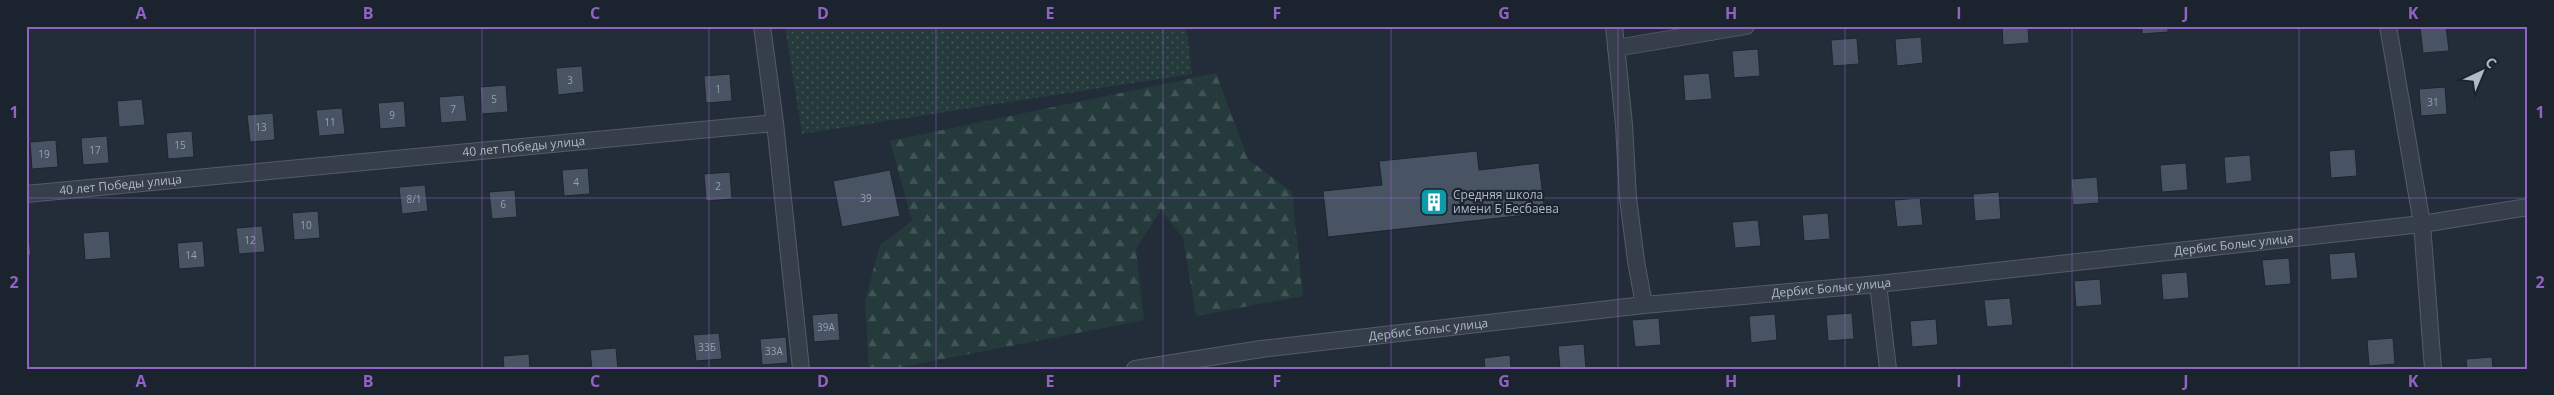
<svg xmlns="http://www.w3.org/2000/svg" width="2554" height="395" viewBox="0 0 2554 395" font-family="'Open Sans',sans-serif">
<defs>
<pattern id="grass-dots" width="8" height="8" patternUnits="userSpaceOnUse" patternTransform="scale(1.25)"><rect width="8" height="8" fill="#253a3b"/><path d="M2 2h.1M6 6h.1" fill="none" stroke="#425456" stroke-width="1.8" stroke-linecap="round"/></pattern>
<pattern id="forest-firs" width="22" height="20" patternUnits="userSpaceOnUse" patternTransform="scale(1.25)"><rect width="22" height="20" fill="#253a3b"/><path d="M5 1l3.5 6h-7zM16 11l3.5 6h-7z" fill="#425456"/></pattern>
</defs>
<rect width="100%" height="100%" fill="#222d39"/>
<path fill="url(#grass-dots)" d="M785 26H1186L1192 74 802 134Z"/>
<path fill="url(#forest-firs)" d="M1216 73 1248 159 1292 192 1303 296 1196 316 1183 238 1161 210 1136 249 1144 320 892 369H869L865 301 880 245 912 221 890 141Z"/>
<path fill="#485463" stroke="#1d2530" d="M2002 26H2028L2029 43 2003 45Z
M2069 26H2096V27L2070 29Z
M2142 26H2168V32L2142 34Z
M2446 26 2449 51 2423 53 2420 27Z
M1921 37 1923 63 1897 66 1895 39Z
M1857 38 1859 64 1833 66 1831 40Z
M1758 49 1760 76 1734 78 1732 51Z
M582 66 584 92 558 95 556 68Z
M1709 73 1712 99 1685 101 1683 75Z
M730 74 732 101 706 103 704 76Z
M506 85 508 112 482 114 480 87Z
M2445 87 2447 114 2421 116 2419 89Z
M464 95 467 121 441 123 439 97Z
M142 99 145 125 119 127 117 101Z
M404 101 406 127 380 129 378 103Z
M342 108 345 134 319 136 316 110Z
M273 113 275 140 250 142 247 115Z
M192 131 194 157 168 159 166 133Z
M107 136 109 163 83 165 81 138Z
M56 140 58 167 32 169 30 142Z
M2355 149 2357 176 2331 178 2329 151Z
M1477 151 1479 170 1539 163 1545 213 1328 237 1323 191 1382 185 1379 161Z
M2250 155 2252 181 2226 184 2224 157Z
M2186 163 2188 190 2162 192 2160 165Z
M588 168 590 194 564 196 562 170Z
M890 170 900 216 842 227 833 181Z
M730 172 732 199 706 201 704 174Z
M2097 177 2099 203 2073 205 2071 179Z
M425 185 428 211 402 214 399 187Z
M515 190 517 217 492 219 489 192Z
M1999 192 2001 219 1975 221 1973 194Z
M1920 198 1923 225 1897 227 1894 200Z
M318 211 320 238 294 240 292 213Z
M1828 213 1830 239 1804 241 1802 215Z
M1758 220 1761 246 1735 248 1732 222Z
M262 226 265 252 239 254 236 228Z
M26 229H28L31 255 26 256Z
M109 231 111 258 85 260 83 233Z
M203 241 205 267 179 269 177 243Z
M2355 252 2358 278 2331 280 2329 254Z
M2289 258 2291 284 2265 286 2262 260Z
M2187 272 2189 298 2163 300 2161 274Z
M2100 279 2102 305 2076 307 2074 281Z
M2010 298 2013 325 1987 327 1984 300Z
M838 313 840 340 814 342 812 315Z
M1852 313 1854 339 1828 341 1826 315Z
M1775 314 1777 340 1751 343 1749 316Z
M1659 318 1661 345 1635 347 1632 320Z
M1936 319 1938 345 1912 347 1910 321Z
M719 333 722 359 696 361 693 335Z
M786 337 788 363 762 365 760 339Z
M2393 338 2395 364 2369 366 2367 340Z
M1584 344 1586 369H1560L1558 346Z
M616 348 618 369H592L590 350Z
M529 354 530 369H504L503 356Z
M1510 355 1511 369H1485L1484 358Z
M2492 357 2493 369H2467L2466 359Z"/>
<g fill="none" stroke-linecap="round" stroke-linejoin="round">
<g stroke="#535c67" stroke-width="18">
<g id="minor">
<path d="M762 26 775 123"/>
<path d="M1614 26 1624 125 1628 198 1636 261 1644 305"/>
<path d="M2388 26 2422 224 2433 369"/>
<path d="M1616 48 1746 26"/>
<path id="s1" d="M26 194 775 123 801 369"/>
<path d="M1878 284 1888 369"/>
<path id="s2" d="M1135 369 1261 349 1644 305 1878 284 2422 224 2528 207"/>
</g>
</g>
<use href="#minor" stroke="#363e49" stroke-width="16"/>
</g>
<path fill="none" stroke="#9064c2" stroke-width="1" stroke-opacity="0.55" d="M255 26V369M482 26V369M709 26V369M936 26V369M1163 26V369M1391 26V369M1618 26V369M1845 26V369M2072 26V369M2299 26V369M26 198H2528"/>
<defs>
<g id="building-square" transform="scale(1.4375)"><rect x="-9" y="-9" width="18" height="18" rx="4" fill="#0f9aa8" stroke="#1b232e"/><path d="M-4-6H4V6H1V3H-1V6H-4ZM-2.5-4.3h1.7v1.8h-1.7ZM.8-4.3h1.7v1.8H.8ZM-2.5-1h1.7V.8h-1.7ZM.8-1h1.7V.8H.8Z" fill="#fff"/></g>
</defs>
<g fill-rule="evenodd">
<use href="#building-square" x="1434" y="202"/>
</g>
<g text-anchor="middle" stroke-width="4.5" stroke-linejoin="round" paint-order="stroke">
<g font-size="10" fill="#96a0ad">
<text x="570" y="84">3</text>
<text x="718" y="93">1</text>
<text x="494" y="103">5</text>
<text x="2433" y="106">31</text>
<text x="453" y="113">7</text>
<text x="392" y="119">9</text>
<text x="330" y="126">11</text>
<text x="261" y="131">13</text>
<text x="180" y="149">15</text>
<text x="95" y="154">17</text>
<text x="44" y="158">19</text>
<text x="576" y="186">4</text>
<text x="718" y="190">2</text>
<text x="866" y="202">39</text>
<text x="414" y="203">8/1</text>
<text x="503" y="208">6</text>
<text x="306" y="229">10</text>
<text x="250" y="244">12</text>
<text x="191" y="259">14</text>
<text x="826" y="331">39А</text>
<text x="707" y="351">33Б</text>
<text x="774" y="355">33А</text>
</g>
<g font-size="12" fill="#b0b9c6" stroke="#1b232e">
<text dy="4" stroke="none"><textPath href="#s1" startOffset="500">40 лет Победы улица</textPath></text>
<text dy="4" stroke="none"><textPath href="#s1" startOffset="95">40 лет Победы улица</textPath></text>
<text dy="4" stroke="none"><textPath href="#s2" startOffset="1106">Дербис Болыс улица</textPath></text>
<text dy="4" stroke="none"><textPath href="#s2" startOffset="701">Дербис Болыс улица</textPath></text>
<text dy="4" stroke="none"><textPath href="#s2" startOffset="296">Дербис Болыс улица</textPath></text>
</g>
<g font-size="12" fill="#b0b9c6" stroke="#1b232e" text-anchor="start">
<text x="1453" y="199">Средняя школа<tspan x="1453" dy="14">имени Б Бесбаева</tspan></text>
</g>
</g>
<rect width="2554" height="395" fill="none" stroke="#1b232e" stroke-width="55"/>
<g transform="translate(2482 72) rotate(44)" stroke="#1b232e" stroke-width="4" paint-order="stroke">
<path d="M0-4L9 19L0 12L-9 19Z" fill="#b0b9c6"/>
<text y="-8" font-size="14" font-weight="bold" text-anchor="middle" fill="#b0b9c6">С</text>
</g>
<rect x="28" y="28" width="2498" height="340" fill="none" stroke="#9064c2" stroke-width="2"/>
<g font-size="16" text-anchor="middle" font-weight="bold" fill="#9064c2">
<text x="141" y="19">A</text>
<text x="368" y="19">B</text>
<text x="595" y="19">C</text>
<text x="823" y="19">D</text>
<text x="1050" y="19">E</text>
<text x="1277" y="19">F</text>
<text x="1504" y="19">G</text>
<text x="1731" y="19">H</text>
<text x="1959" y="19">I</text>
<text x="2186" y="19">J</text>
<text x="2413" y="19">K</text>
<text x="14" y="118">1</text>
<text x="2540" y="118">1</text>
<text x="14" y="288">2</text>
<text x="2540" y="288">2</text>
<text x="141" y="387">A</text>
<text x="368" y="387">B</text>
<text x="595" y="387">C</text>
<text x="823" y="387">D</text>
<text x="1050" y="387">E</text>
<text x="1277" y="387">F</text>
<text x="1504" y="387">G</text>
<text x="1731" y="387">H</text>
<text x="1959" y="387">I</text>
<text x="2186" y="387">J</text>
<text x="2413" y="387">K</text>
</g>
</svg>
